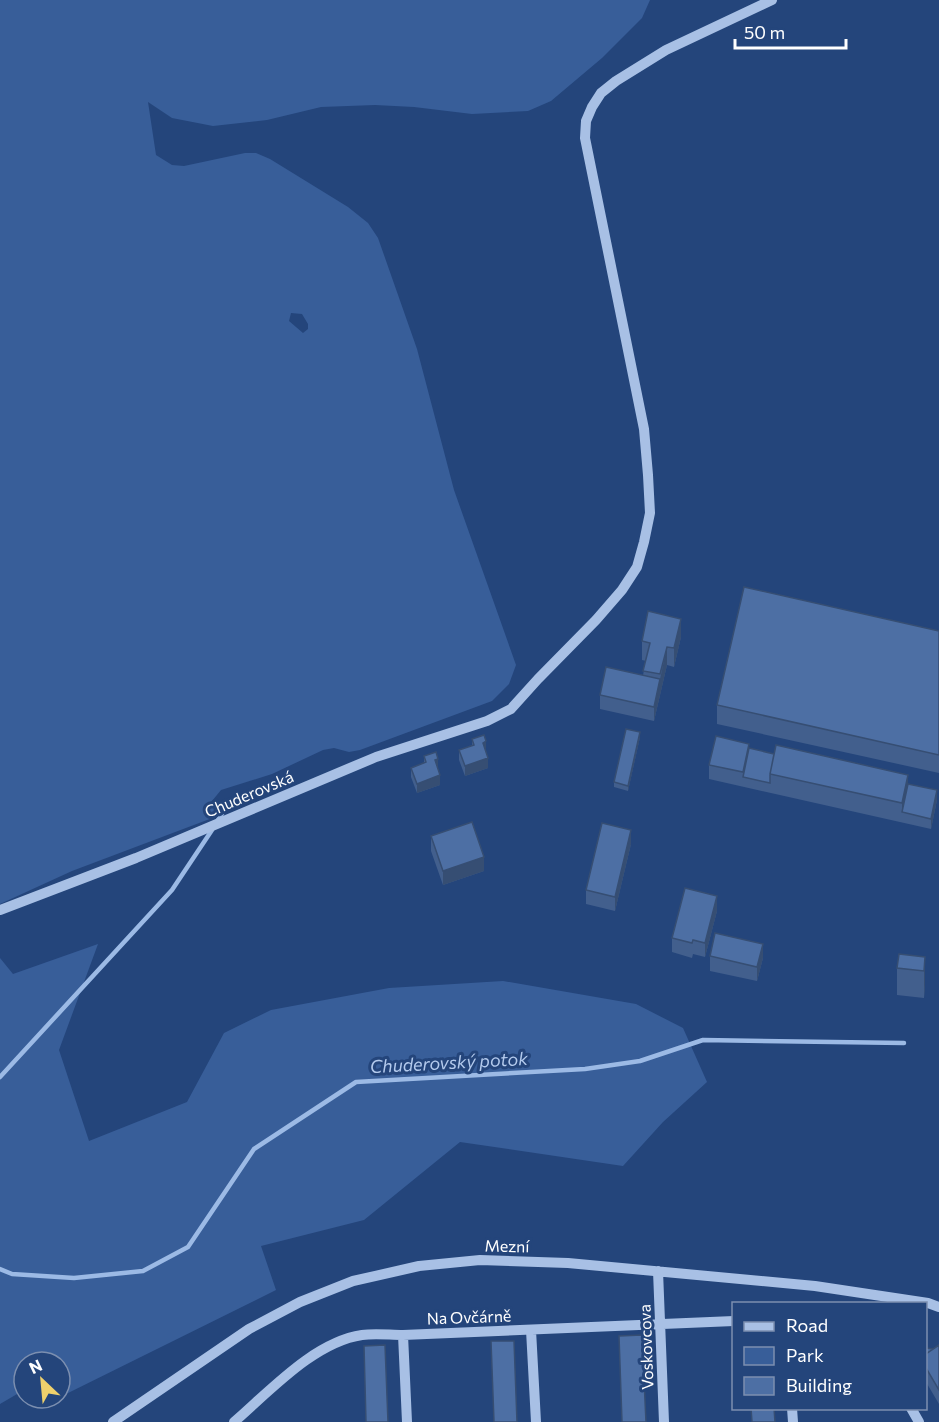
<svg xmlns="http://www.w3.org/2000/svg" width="939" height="1422" viewBox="0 0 939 1422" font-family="Commissioner,sans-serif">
<rect width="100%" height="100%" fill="#24457b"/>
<path fill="#385e99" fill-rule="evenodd" d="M0 0H650L642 18 602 58 551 101 528 111 472 114 414 107 375 105 321 107 267 120 213 126 172 118 148 102 156 155 172 165 184 166 245 153H256L270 159 348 207 368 223 378 238 417 349 454 490 516 665 509 684 492 701 360 750 349 752 334 748 323 750 272 774 221 790 212 801 215 817 72 871 0 904ZM291 313 302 314 308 324V329L303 333 289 321Z
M98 944 59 1050 89 1141 187 1102 224 1033 271 1010 389 988 503 981 636 1004 683 1028 707 1082 663 1122 623 1166 460 1142 364 1220 261 1246 276 1290 60 1397V1362H24V1390L0 1404V958L13 974Z"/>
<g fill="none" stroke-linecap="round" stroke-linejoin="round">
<path stroke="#9cbae5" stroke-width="4.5" d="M218 820 226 807
M0 1077 172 890 212 830
M0 1269 12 1274 74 1278 143 1271 188 1247 254 1149 356 1082 585 1069 640 1061 703 1040 904 1043"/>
<path stroke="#a8c0e5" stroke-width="10" d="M0 910 136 858 376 757 487 721 511 709 538 679 596 620 622 590 637 567 644 542 650 513 648 475 644 429 585 138 586 121 592 107 601 93 616 81 666 50 772 0
M658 1271 664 1422
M531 1330 536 1422
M403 1335 407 1422
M792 1408 793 1422
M911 1408 919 1422
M113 1422 249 1329 300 1302 353 1281 419 1266 480 1260 568 1263 815 1286 928 1303 939 1307
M234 1422C270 1391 314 1342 362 1335 375 1333 390 1335 403 1335L734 1321"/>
</g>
<path fill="#425f8d" d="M939 631V773L717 724V705Z
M681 637 674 667 667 665 654 721 600 709V695L643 675 646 661 642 660V641Z
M640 737 628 791 614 787V782Z
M472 739 486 751 488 768 465 776 459 760V750L472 746Z
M749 748 908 784 937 800 931 829 709 779V765Z
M424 756 438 769 440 785 417 793 411 777V768L424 763Z
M431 836 484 871 443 885 431 851Z
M631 844 615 911 586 904V890Z
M717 911 705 957 693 954 692 958 672 952V938Z
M710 956 763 958 757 981 710 971Z
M925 957V984L924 998 897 995V968Z
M939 1345V1404L926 1382V1349H933Z"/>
<path fill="#364e73" d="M681 619V637L674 667V648Z
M667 647V665L654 721V707Z
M640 732V737L628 791V786Z
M486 741V751L483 743Z
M488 758V768L465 776V766Z
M438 759V769L435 770V760Z
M440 775V785L417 793V784Z
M908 775V794L902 812V822V803Z
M937 790V800L931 829V819Z
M631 830V844L615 911V897Z
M484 857V871L443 885V871Z
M717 896V911L705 957V943Z
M763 944V958L757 981V967Z
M925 957V984L924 998V971Z"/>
<path fill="#4d6fa4" stroke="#364e73" stroke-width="1.5" d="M744 587 939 631V755L717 705Z
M648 611 681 619 674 648 667 647 660 674 643 671 650 643 642 641Z
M606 667 660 679 654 707 600 695Z
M626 729 640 732 628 786 614 782Z
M484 735 486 741 483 743 488 758 465 766 459 750 474 745 472 739Z
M716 736 749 744 743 772 709 765Z
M776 745 908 775 902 803 770 774Z
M749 748 774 754 770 774V783L743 777Z
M436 752 438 759 435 760 440 775 417 784 411 768 426 762 424 756Z
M908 784 937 790 931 819 902 812Z
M472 822 484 857 443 871 431 836Z
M602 823 631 830 615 897 586 890Z
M685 888 717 896 705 943 693 940 692 943 672 938Z
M715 933 763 944 757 967 710 956Z
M899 954 925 957 924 971 897 968Z
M642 1335 646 1422H622L619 1336Z
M491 1341H514L517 1422H494Z
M385 1345 388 1422H366L364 1346Z
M939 1345V1390L926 1368V1354Z
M926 1348 933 1349 926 1354Z
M751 1408H774L775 1422H752Z"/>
<g text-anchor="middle" stroke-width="6" stroke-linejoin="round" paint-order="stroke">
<g font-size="16" fill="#fff" stroke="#24457b">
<text transform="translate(249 794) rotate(-23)" y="6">Chuderovská</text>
<text transform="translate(507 1246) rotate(1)" y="6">Mezní</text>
<text transform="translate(469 1317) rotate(-2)" y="6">Na Ovčárně</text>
<text transform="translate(646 1347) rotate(-92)" y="6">Voskovcova</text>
</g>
<g font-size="18" font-style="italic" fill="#b3caed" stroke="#24457b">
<text transform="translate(449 1063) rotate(-3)" y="6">Chuderovský potok</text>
</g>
</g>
<rect x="732" y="1302" width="195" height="108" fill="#24457b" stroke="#7c8fb0" stroke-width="1.5"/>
<rect x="744" y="1322" width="30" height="9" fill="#a8c0e5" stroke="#7c8fb0" stroke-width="1.5"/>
<text x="786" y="1332" font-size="18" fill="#ffffff">Road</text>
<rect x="744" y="1347" width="30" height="18" fill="#385e99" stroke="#7c8fb0" stroke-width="1.5"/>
<text x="786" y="1362" font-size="18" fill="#ffffff">Park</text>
<rect x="744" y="1377" width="30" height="18" fill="#4d6fa4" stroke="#7c8fb0" stroke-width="1.5"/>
<text x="786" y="1392" font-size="18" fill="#ffffff">Building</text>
<g transform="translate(42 1380) rotate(334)"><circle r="28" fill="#24457b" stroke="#7c8fb0" stroke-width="1.5"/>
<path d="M0-4.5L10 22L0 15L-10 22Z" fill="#efd16c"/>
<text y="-9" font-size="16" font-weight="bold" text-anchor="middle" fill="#ffffff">N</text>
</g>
<path d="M735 39v9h111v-9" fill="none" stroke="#ffffff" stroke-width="3"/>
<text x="744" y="39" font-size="18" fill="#ffffff" stroke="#24457b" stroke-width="4.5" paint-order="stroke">50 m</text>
</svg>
